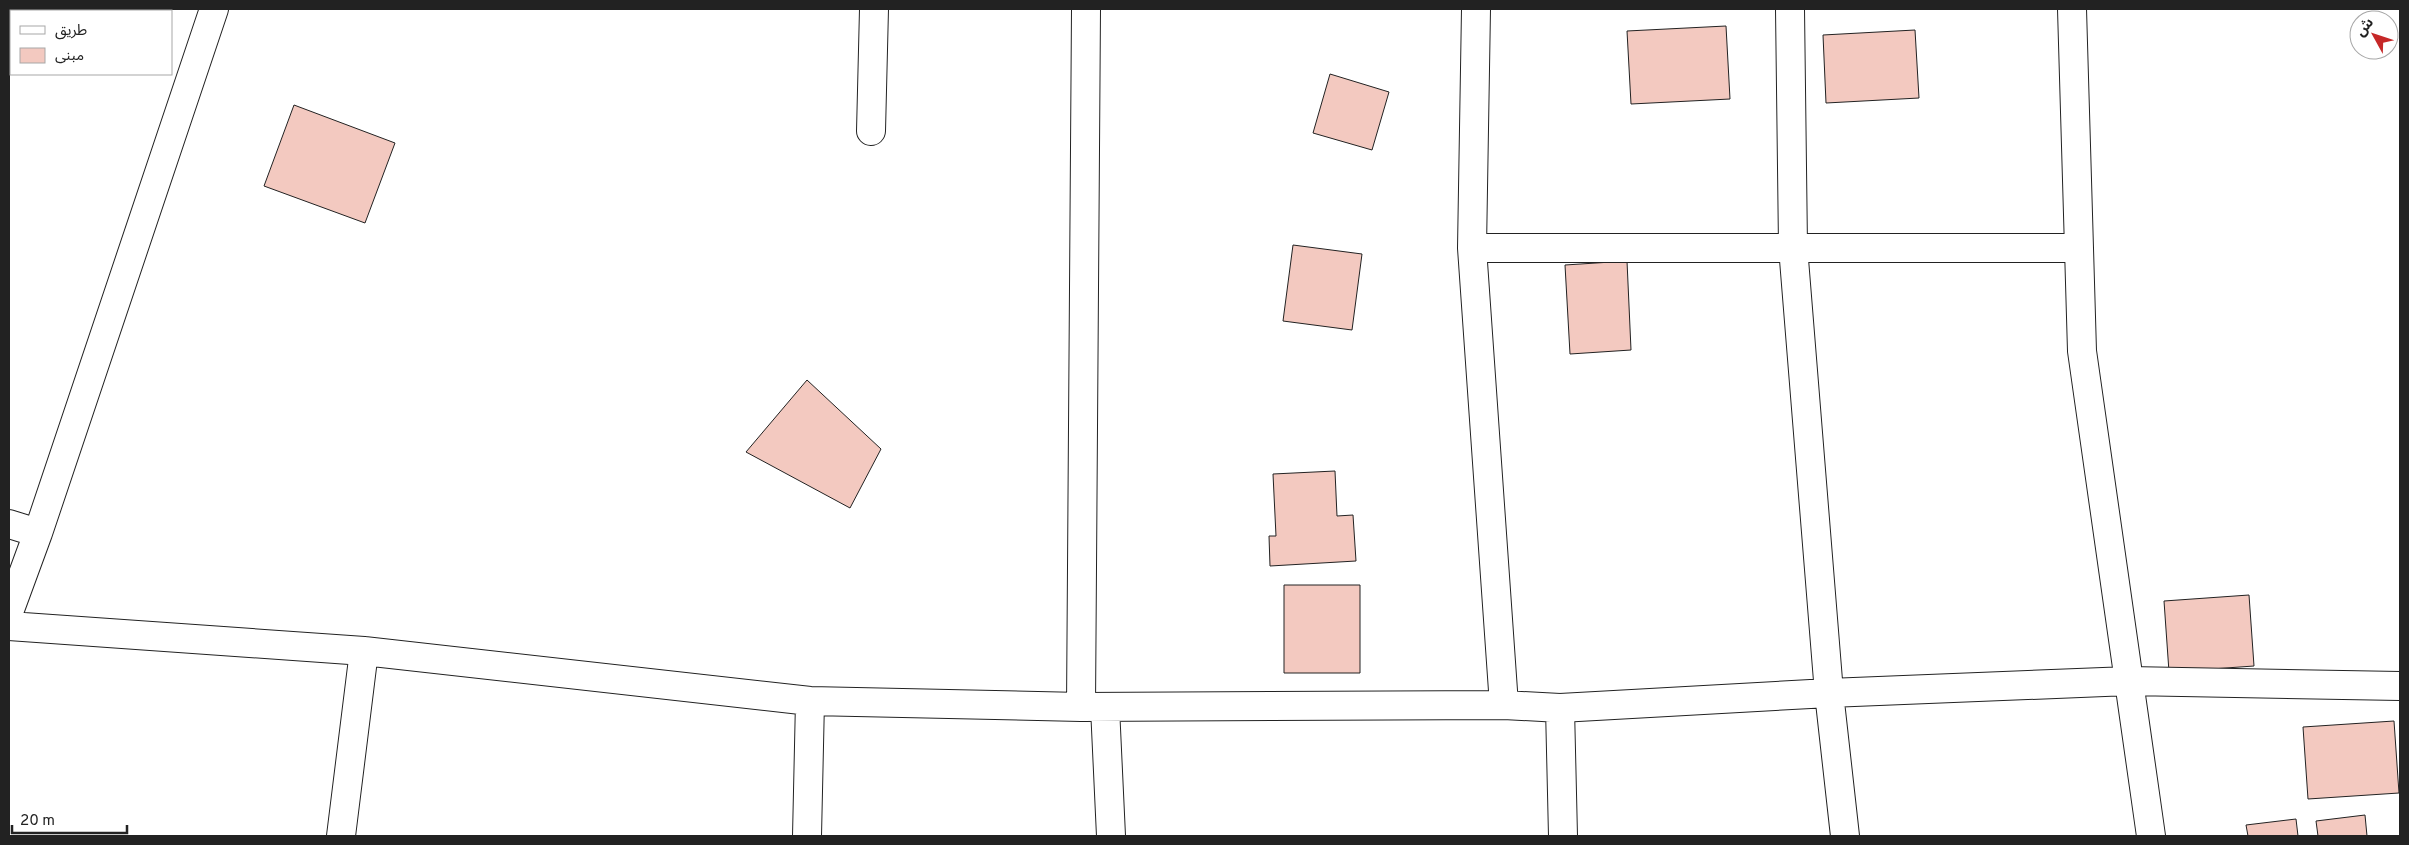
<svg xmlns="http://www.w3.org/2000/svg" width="2409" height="845" viewBox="0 0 2409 845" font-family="Overpass,'Noto Sans Arabic',sans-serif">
<rect width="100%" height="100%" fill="#fff"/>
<path fill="#f3c9c0" stroke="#222" d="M1726 26 1730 99 1631 104 1627 31Z
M1915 30 1919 98 1826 103 1823 35Z
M1330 74 1389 92 1372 150 1313 133Z
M294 105 395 143 365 223 264 186Z
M1293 245 1362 254 1352 330 1283 321Z
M1627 261 1631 350 1570 354 1565 265Z
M807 380 881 449 850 508 746 452Z
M1335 471 1337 516 1353 515 1356 561 1270 566 1269 536H1276L1273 474Z
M1284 585H1360V673H1284Z
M2249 595 2254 666 2169 672 2164 601Z
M2394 721 2399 793 2308 799 2303 727Z
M2365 815 2367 836H2318L2316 821Z
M2296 819 2298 836H2248L2246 825Z"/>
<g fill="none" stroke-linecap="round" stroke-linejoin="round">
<g stroke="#222" stroke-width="30">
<path id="minor" d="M1476 9 1472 248 1504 705
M1790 9 1793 247 1829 693 1845 836
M2072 9 2082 351 2151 836
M871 131 874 9
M1472 248H2079
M9 524 38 533
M9 612 38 533 214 9
M9 626 364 651 810 701 1081 707 1504 705 1560 708 1829 693 2129 681 2400 686
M1081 707 1086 9
M1105 707 1111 836
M1560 708 1563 836
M341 836 364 651
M807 836 810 701"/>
</g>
<use href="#minor" stroke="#fff" stroke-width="28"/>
</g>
<rect width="2409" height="845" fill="none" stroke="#222222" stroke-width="20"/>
<rect x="10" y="10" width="162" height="65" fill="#ffffff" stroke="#a7a7a7"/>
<rect x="20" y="26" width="25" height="8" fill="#ffffff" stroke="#a7a7a7"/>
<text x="55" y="35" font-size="15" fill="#222222">طريق</text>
<rect x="20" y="48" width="25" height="15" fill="#f3c9c0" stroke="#a7a7a7"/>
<text x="55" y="60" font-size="15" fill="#222222">مبنى</text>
<g transform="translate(2374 35) rotate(310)"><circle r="24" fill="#ffffff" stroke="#a7a7a7"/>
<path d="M0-4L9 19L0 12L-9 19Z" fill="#c62828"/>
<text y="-8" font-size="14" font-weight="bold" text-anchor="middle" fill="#222222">ش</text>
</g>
<path d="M12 825v8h115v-8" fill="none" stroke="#222222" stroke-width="2.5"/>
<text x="20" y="825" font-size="15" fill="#222222" stroke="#ffffff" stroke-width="4" paint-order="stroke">20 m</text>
</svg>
